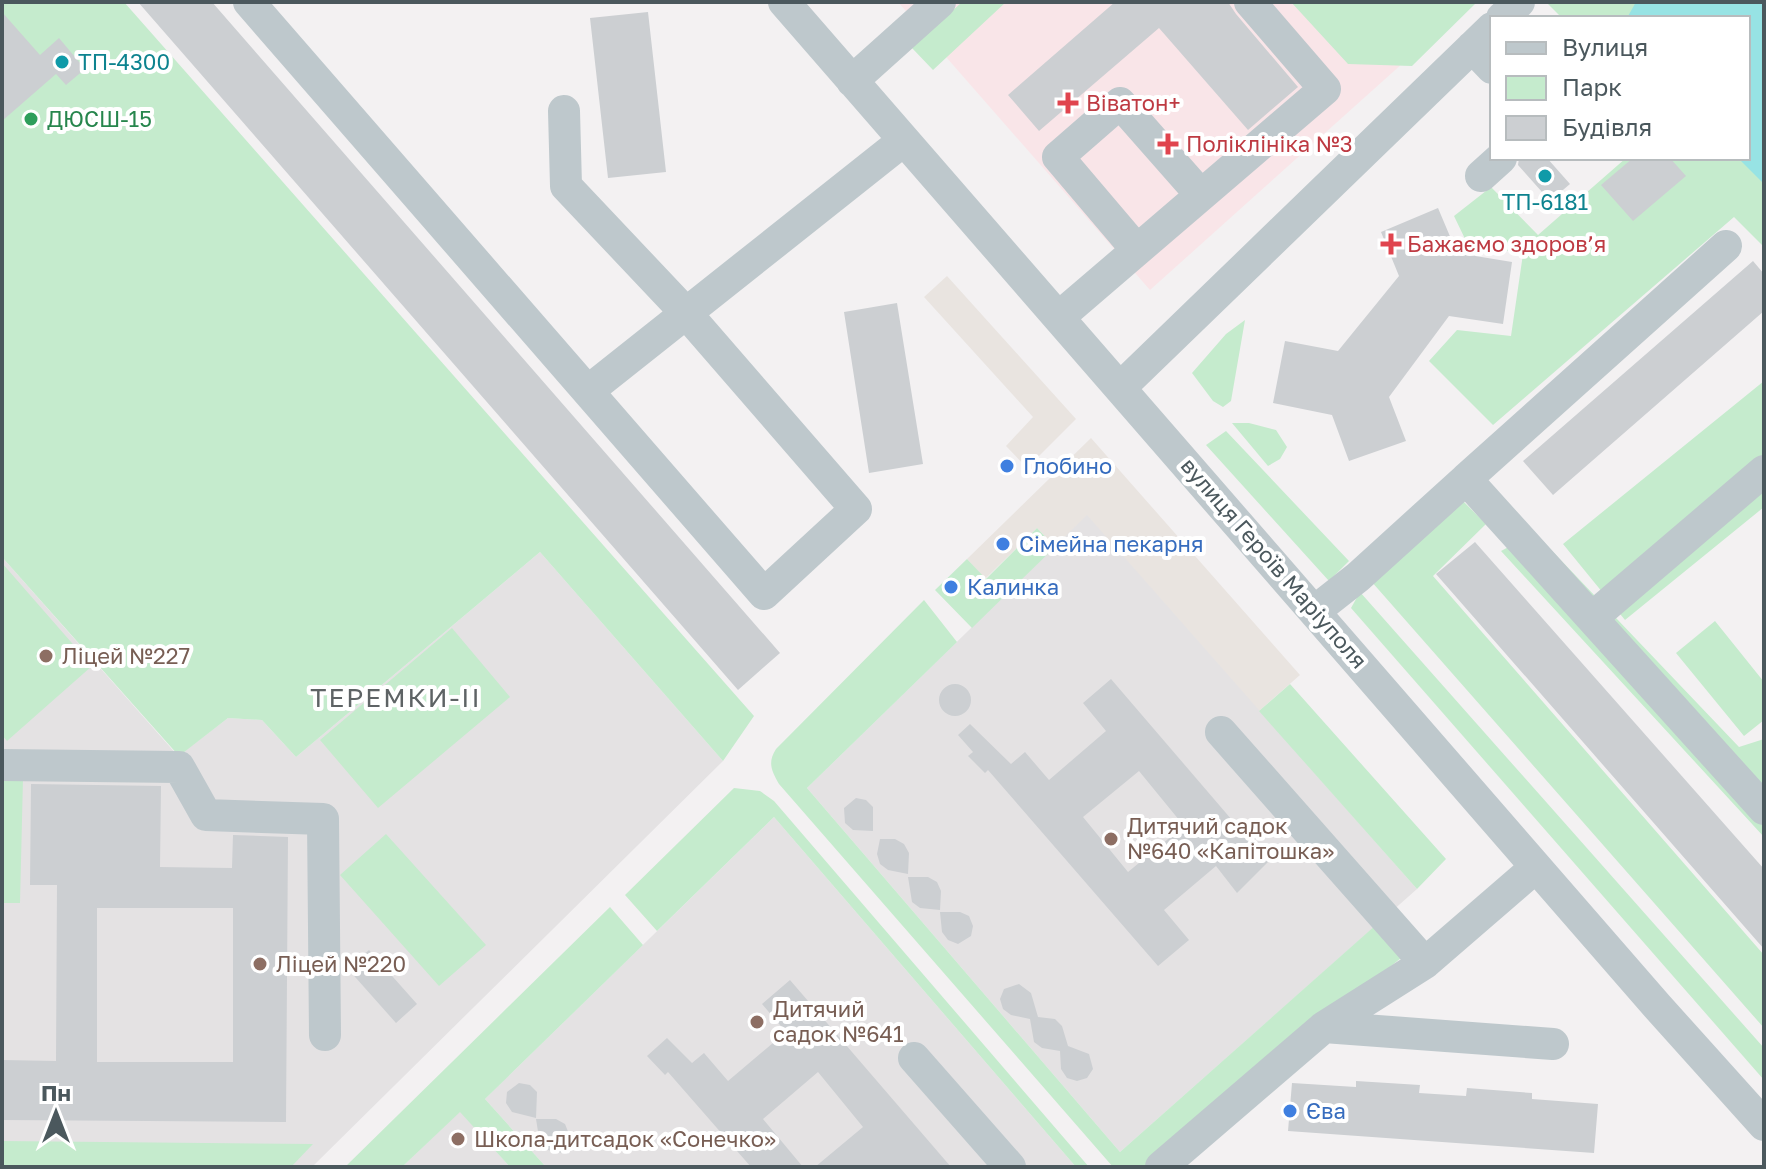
<svg xmlns="http://www.w3.org/2000/svg" width="1766" height="1169" viewBox="0 0 1766 1169" font-family="'Golos Text',sans-serif">
<rect width="100%" height="100%" fill="#f3f1f2"/>
<path fill="#e9e4e0" d="M947 276 1076 419 1027 468 1006 446 1033 417 924 297Z
M1091 438 1300 675 1259 711 1087 516 1055 547 1037 528 985 579 967 559Z"/>
<path fill="#e4e2e3" d="M1087 515 1417 889 1120 1152 807 788Z
M540 552 723 761 312 1167H2V557L178 756 228 718 262 720 296 757Z
M774 817 1076 1167H546L485 1099Z
M460 1111 510 1167H402Z"/>
<path fill="#f9e5e8" d="M898 2H1417L1442 28 1150 290Z"/>
<path fill="#c5ebcd" d="M2 2H124L754 716 723 761 540 552 296 757 262 720 228 718 179 756 2 557Z
M962 2H1006L933 70 912 48Z
M1291 2H1477L1412 66 1348 64Z
M1546 2H1764V247L1734 217 1493 425 1429 361 1457 330 1511 336 1523 254 1467 243 1454 216 1491 187 1538 235 1626 158H1748V18H1562Z
M1245 320 1231 401 1223 407 1213 401 1192 373 1226 334Z
M1764 381V507L1625 620 1563 544Z
M1232 423H1249L1276 430 1287 447 1280 459 1268 466Z
M1226 431 1349 561 1329 581 1206 445Z
M1461 499 1486 524 1433 576 1764 955V1028L1371 581Z
M1037 528 1055 547 972 628 935 590 967 559 986 579Z
M1535 533 1739 747 1764 739V837L1501 551Z
M2 563 92 666 7 741 2 735Z
M1360 592 1764 1048V1080L1351 608Z
M924 600 957 642 807 788 1120 1152 1377 924 1401 958 1144 1167H1113L779 784C772 771 767 763 776 749Z
M1715 621 1764 682V720L1744 736 1676 653Z
M452 628 510 697 378 808 320 740Z
M1290 684 1446 859 1417 889 1259 711Z
M2 778H23L20 903H2Z
M734 788 760 791 774 801 1089 1167H1076L774 817 657 931 625 895Z
M386 834 486 945 439 986 340 875Z
M610 907 643 945 485 1099 546 1167H510L460 1112 402 1167H345Z
M2 1141 313 1144 291 1167H2Z"/>
<path fill="#97e3e4" d="M1636 2H1764V184L1738 158H1748V18H1627Z"/>
<path fill="#cccfd2" fill-rule="evenodd" d="M138 2H212L780 653 738 690Z
M1115 2H1228L1236 14 1298 87 1248 130 1159 28 1039 131 1008 95Z
M2 12 40 55 59 38 85 69 66 85 56 74 2 121Z
M648 12 666 172 608 178 590 18Z
M1519 158H1547L1570 184 1550 201 1518 165Z
M1633 158H1670L1686 176 1633 221 1601 185Z
M1438 208 1457 253 1512 262 1503 324 1449 316 1389 397 1406 441 1349 461 1332 415 1273 403 1285 341 1338 351 1399 276 1381 232Z
M1753 261 1764 274V311L1553 495 1523 461Z
M897 303 923 464 869 473 844 312Z
M1475 542 1764 869V949L1436 574Z
M1111 679 1268 862 1237 893 1216 866 1164 910 1189 940 1158 966 988 770 985 773 968 756 973 752 958 735 970 724 1011 764 1025 752 1049 780 1106 731 1083 703ZM1139 771 1184 826 1128 872 1083 817Z
M939 700a16 16 0 1 1 32 0a16 16 0 1 1-32 0Z
M31 784 161 786 160 867 232 868 233 835 288 837 286 1122 2 1120V1060L56 1061 57 885H30ZM97 908H233V1062H97Z
M856 798 866 800 873 807V831L853 830 845 823 844 808Z
M880 839H895L904 844 909 853 908 874 888 870 880 864 877 854Z
M908 877H928L937 882 941 891 940 910 920 908 912 902Z
M940 912H960L969 916 973 926 971 936 958 944 948 940 942 932Z
M369 950 417 1004 396 1023 348 969Z
M790 980 951 1167H815L863 1127 818 1072 763 1119 803 1167H751L668 1072 665 1075 647 1056 667 1038 692 1063 704 1053 728 1081 786 1032 762 1004Z
M1019 984 1031 993 1038 1017 1055 1019 1062 1026 1068 1046 1089 1054 1093 1069 1087 1078 1077 1081 1067 1078 1061 1069 1060 1051 1042 1048 1034 1042 1030 1019 1011 1015 1003 1009 1000 999 1004 989Z
M1356 1081 1420 1085 1419 1093 1466 1096 1467 1088 1532 1093V1099L1598 1104 1594 1153 1288 1131 1292 1083 1356 1087Z
M519 1083 530 1085 537 1092 536 1118 512 1112 506 1103 507 1092Z
M536 1119H556L565 1124 569 1134 568 1154 548 1150 540 1144Z"/>
<g fill="none" stroke-linecap="round" stroke-linejoin="round">
<path stroke="#bec8cc" stroke-width="32" d="M249 2 764 594 856 509 686 313 566 186 564 111
M784 2 1657 1006 1764 1125
M1502 18 1519 2
M1472 47 1492 68
M852 81 940 2
M1481 176 1501 158
M1137 250 1058 157 1120 103 1201 195
M1059 317 1325 89 1250 2
M1121 387 1492 28
M588 391 903 141
M1466 479 1726 246
M1316 610 1358 577 1466 479 1764 809
M1593 617 1764 471
M1221 732 1425 963
M2 765 179 767 206 815 323 819 325 1035
M1324 1027 1553 1044
M914 1058 1010 1167
M1161 1167 1324 1027 1425 963 1536 867"/>
</g>
<g fill="#0f9aa8" stroke="#fff" stroke-width="3">
<circle cx="62" cy="62" r="8"/>
<circle cx="1545" cy="176" r="8"/>
</g>
<g fill="#e0444e" stroke="#fff" stroke-width="3">
<path d="M1064 91h8v8h8v8h-8v8h-8v-8h-8v-8h8z"/>
<path d="M1164 132h8v8h8v8h-8v8h-8v-8h-8v-8h8z"/>
<path d="M1387 232h8v8h8v8h-8v8h-8v-8h-8v-8h8z"/>
</g>
<circle fill="#2e9e5b" stroke="#fff" stroke-width="3" cx="31" cy="119" r="8"/>
<g fill="#3f7fe0" stroke="#fff" stroke-width="3">
<circle cx="1007" cy="466" r="8"/>
<circle cx="1003" cy="544" r="8"/>
<circle cx="951" cy="587" r="8"/>
<circle cx="1290" cy="1111" r="8"/>
</g>
<g fill="#8d6e63" stroke="#fff" stroke-width="3">
<circle cx="46" cy="656" r="8"/>
<circle cx="1111" cy="839" r="8"/>
<circle cx="260" cy="964" r="8"/>
<circle cx="757" cy="1022" r="8"/>
<circle cx="458" cy="1139" r="8"/>
</g>
<g text-anchor="middle" stroke-width="8" stroke-linejoin="round" paint-order="stroke">
<g font-size="22" fill="#0d838f" stroke="#fff" text-anchor="start">
<text x="78" y="70">ТП-4300</text>
<text x="1545" y="210" text-anchor="middle">ТП-6181</text>
</g>
<g font-size="22" fill="#be3a42" stroke="#fff" text-anchor="start">
<text x="1086" y="111">Віватон+</text>
<text x="1186" y="152">Поліклініка №3</text>
<text x="1407" y="252">Бажаємо здоровʼя</text>
</g>
<g font-size="22" fill="#27864d" stroke="#fff" text-anchor="start">
<text x="47" y="127">ДЮСШ-15</text>
</g>
<g font-size="22" fill="#366cbe" stroke="#fff" text-anchor="start">
<text x="1023" y="474">Глобино</text>
<text x="1019" y="552">Сімейна пекарня</text>
<text x="967" y="595">Калинка</text>
<text x="1306" y="1119">Єва</text>
</g>
<g font-size="22" fill="#4b585d" stroke="#fff">
<text transform="translate(1274 563) rotate(49)" y="8">вулиця Героїв Маріуполя</text>
</g>
<g font-size="22" fill="#785e54" stroke="#fff" text-anchor="start">
<text x="62" y="664">Ліцей №227</text>
<text x="1127" y="834">Дитячий садок<tspan x="1127" dy="25">№640 «Капітошка»</tspan></text>
<text x="276" y="972">Ліцей №220</text>
<text x="773" y="1017">Дитячий<tspan x="773" dy="25">садок №641</tspan></text>
<text x="474" y="1147">Школа-дитсадок «Сонечко»</text>
</g>
<g font-size="26" letter-spacing="2" fill="#5e6365" stroke="#fff">
<text x="396" y="707">ТЕРЕМКИ-ІІ</text>
</g>
</g>
<rect width="1766" height="1169" fill="none" stroke="#4b585d" stroke-width="8"/>
<rect x="1490" y="16" width="260" height="144" fill="#ffffff" stroke="#b7bcbe" stroke-width="2"/>
<rect x="1506" y="42" width="40" height="12" fill="#bec8cc" stroke="#b7bcbe" stroke-width="2"/>
<text x="1562" y="56" font-size="24" fill="#4b585d">Вулиця</text>
<rect x="1506" y="76" width="40" height="24" fill="#c5ebcd" stroke="#b7bcbe" stroke-width="2"/>
<text x="1562" y="96" font-size="24" fill="#4b585d">Парк</text>
<rect x="1506" y="116" width="40" height="24" fill="#cccfd2" stroke="#b7bcbe" stroke-width="2"/>
<text x="1562" y="136" font-size="24" fill="#4b585d">Будівля</text>
<g transform="translate(56 1113)" stroke="#ffffff" stroke-width="6" paint-order="stroke">
<path d="M0-6L14 30L0 20L-14 30Z" fill="#4b585d"/>
<text y="-12" font-size="22" font-weight="bold" text-anchor="middle" fill="#4b585d">Пн</text>
</g>
</svg>
